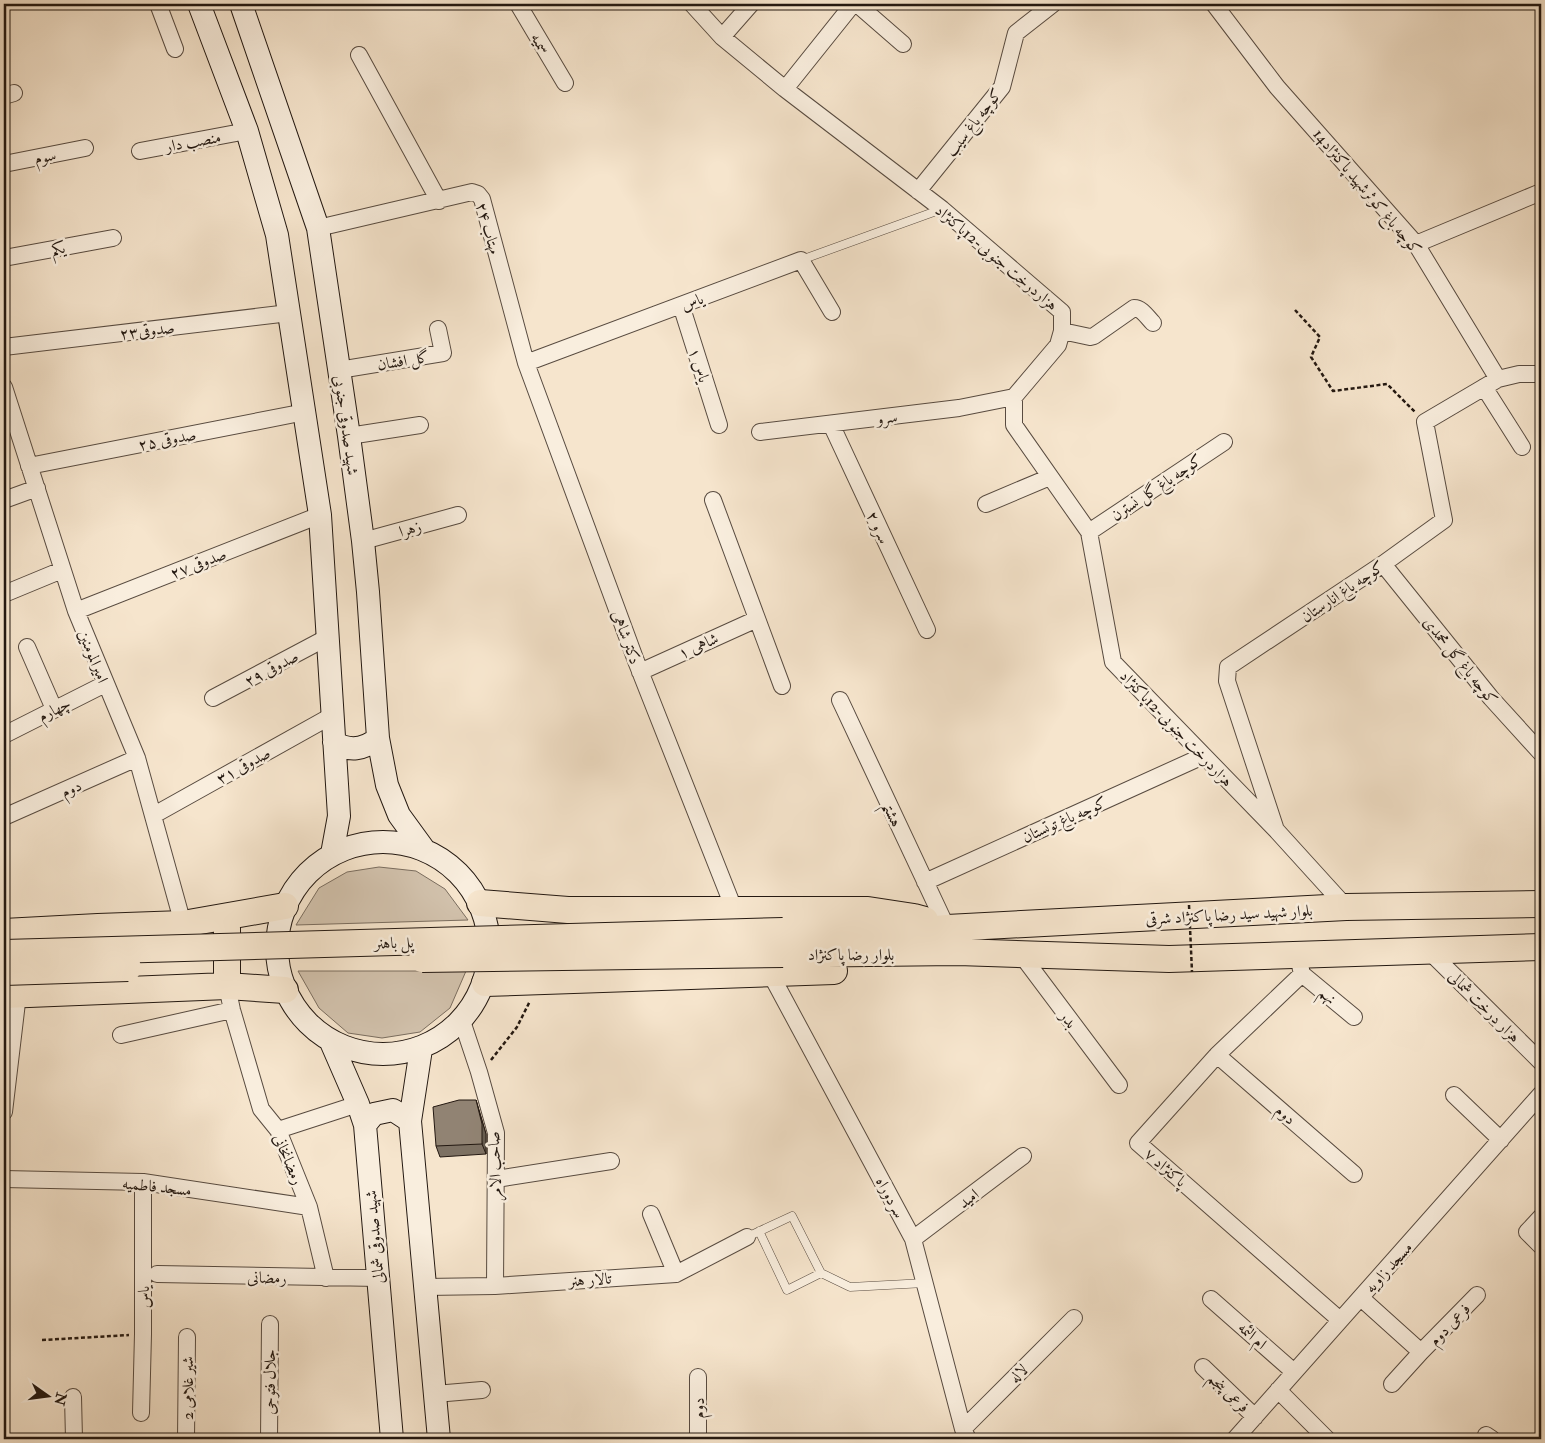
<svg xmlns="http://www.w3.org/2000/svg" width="1545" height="1443" viewBox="0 0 1545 1443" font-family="'IM FELL Double Pica',Amiri,serif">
<rect width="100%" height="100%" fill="#f6e5cd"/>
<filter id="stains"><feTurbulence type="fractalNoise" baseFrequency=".004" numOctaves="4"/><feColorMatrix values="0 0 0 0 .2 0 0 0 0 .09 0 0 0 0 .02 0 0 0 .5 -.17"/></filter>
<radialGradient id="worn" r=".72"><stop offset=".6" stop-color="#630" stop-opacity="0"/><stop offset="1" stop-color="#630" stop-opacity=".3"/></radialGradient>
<path fill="#d2c2ad" stroke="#7a6d5f" d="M379 867 416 871 445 889 468 920 296 925 319 888 347 872Z
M298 971H466L450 1008 420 1032 382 1038 348 1033 319 1008Z"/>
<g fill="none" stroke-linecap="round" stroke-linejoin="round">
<g stroke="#584b40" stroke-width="9">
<path id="service" d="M801 260 942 209
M759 1231 787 1290 821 1273
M747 1237 792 1216 821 1273 850 1287 925 1283"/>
</g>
<g stroke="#584b40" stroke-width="18">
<path id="minor" d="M158 4 175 49
M518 4 565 83
M692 4 722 37 785 89 942 209 1062 312V331L1058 345 1014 397V425L1089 532 1113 662 1277 831 1346 907
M857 4 903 44
M1214 4 1277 87 1416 244 1498 379 1519 374H1541
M722 37 751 4
M359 55 439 201
M785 89 853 4
M4 96 14 93
M140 151 247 131
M4 164 85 148
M918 191 1002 87 1016 33 1053 4
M318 228 472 192 478 194 482 199 526 363 636 661 734 909
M1416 244 1541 192
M4 258 113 238
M681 305 719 425
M1062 331 1090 337 1094 336 1134 308C1142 308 1147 317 1153 323
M4 347 289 313
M526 363 801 260 832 312
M339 370 443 353 438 329
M4 387 76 611 137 758 183 924
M1484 387 1522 447
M831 424 927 630
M760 432 959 408 1014 397
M349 436 420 425
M29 466 305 412
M4 500 37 488
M713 500 782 686
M986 504 1050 477
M1089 532 1224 442
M363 541 458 515
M1383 564 1491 698 1541 753
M4 594 62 570
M76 611 320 515
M27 647 54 709
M640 672 757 619
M213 698 328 637
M840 700 947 928
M4 735 105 684
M154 815 333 715
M4 817 137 758
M1275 827 1227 681 1228 667 1383 564 1444 520 1425 422 1498 379
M925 882 1203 756
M1429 951 1541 1062
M1020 953 1119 1085
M1298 956 1302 974 1217 1055 1138 1143 1340 1320
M770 973 913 1239 963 1429 968 1439
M1302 974 1354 1017
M227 986 232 1010 261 1109 278 1130 309 1207 326 1278
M462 1021 479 1072 496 1133 495 1286
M121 1035 232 1010
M1217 1055 1354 1174
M1454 1095 1501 1140
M4 1112 18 994
M278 1130 358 1104
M4 1179 143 1182 309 1207
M496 1179 611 1161
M651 1214 676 1274
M1541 1217 1527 1232 1541 1246
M913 1239 1023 1156
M157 1274 378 1278
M425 1287 495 1286 676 1274 747 1237
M1361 1298 1421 1352
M1211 1299 1294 1372
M1203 1367 1255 1417
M1392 1384 1421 1352 1477 1295
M1278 1390 1327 1439
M435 1394 482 1390
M73 1397 74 1439
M141 1413 143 1334V1182
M963 1429 1074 1318
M1486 1435 1492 1439
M186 1439 187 1337
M269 1439 270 1324
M698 1439V1377
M1235 1439 1541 1094"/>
</g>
<g stroke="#231811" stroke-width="24">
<path id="secondary" d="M199 4 247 131 277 235 320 515 339 816 332 854
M241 4 318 228 349 436 363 541 368 592 378 738 387 785 399 815 423 848
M334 742C349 752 364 750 378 738
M277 948a106 106 0 1 1 212 0a106 106 0 1 1-212 0Z
M331 1042 358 1104 365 1125 392 1439
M421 1049 410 1121 439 1439
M365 1125 374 1114 393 1110 410 1121"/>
</g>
<g stroke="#231811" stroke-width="28">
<path id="primary" d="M480 903 568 910H868L914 917 925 920
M227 925V986
M783 931H916L947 928 1346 907 1541 904
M4 932 98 927 183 924 285 906
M783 954 958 952 1169 959 1541 947
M485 983 834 971
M4 995 227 986 285 990"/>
</g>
<path stroke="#231811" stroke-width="2.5" stroke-dasharray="4 2.5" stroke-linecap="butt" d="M1295 310 1320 337 1311 357 1333 391 1387 384 1415 412
M491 1060 517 1027 530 1001
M42 1340 129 1335"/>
<use href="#service" stroke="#f9eede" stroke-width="8"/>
<use href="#minor" stroke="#f9eede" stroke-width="16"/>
<use href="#secondary" stroke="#f9eede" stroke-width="22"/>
<use href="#primary" stroke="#f6e5cd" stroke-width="26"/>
<g stroke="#231811" stroke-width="28" stroke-linecap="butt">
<path id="primary-bridge" d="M4 953 783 931
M422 959 783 954
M4 972 128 968"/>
</g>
<path stroke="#231811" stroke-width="2.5" stroke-dasharray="4 2.5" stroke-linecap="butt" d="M1189 905 1192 972"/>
<use href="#primary-bridge" stroke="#f6e5cd" stroke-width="26"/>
</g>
<path fill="#7d7163" stroke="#231811" d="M476 1100 486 1134V1154L440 1157 436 1146Z"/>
<path fill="#665c50" stroke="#231811" d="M476 1100 486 1134V1154L482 1144Z"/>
<path fill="#918373" stroke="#231811" d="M459 1100H476L482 1124V1144L436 1146 433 1107Z"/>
<g text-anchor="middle" stroke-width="5" stroke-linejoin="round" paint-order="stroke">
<g font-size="16" fill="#231811" stroke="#f9eede">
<text transform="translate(541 43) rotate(60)" y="6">سمیه</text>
<text transform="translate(973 122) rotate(-52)" y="6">کوچه باغ سیب</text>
<text transform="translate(193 141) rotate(-10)" y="6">منصب دار</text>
<text transform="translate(45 156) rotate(-11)" y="6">سوم</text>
<text transform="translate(1368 191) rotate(50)" y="6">کوچه باغ کوثرشهید پاکنژاد14</text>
<text transform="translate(489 228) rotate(74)" y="6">مهتاب ۲۴</text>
<text transform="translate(58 248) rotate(-11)" y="6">یکم</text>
<text transform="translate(997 257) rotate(40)" y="6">هزاردرخت جنوبی-12پاکنژاد</text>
<text transform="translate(692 301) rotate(-21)" y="6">یاس</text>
<text transform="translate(147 330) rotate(-7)" y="6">صدوقی۲۳</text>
<text transform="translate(403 360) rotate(-9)" y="6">گل افشان</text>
<text transform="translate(700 365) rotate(72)" y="6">یاس ۱</text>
<text transform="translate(887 417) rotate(-7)" y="6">سرو</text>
<text transform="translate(347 425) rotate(82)" y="6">شهید صدوقی جنوبی</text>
<text transform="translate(167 439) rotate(-11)" y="6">صدوقی ۲۵</text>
<text transform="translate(1156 487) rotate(-34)" y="6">کوچه باغ گل نسترن</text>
<text transform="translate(879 527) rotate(65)" y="6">سرو ۲</text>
<text transform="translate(410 528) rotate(-16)" y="6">زهرا</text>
<text transform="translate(198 563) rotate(-21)" y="6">صدوقی ۲۷</text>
<text transform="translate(1342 591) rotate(-34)" y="6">کوچه باغ انارستان</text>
<text transform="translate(627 637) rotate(70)" y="6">دکتر شاهی</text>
<text transform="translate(698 645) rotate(-24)" y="6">شاهی ۱</text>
<text transform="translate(94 656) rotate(68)" y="6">امیرالمومنین</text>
<text transform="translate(1461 660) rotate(51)" y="6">کوچه باغ گل محمدی</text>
<text transform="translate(271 668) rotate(-28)" y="6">صدوقی ۲۹</text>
<text transform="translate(54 709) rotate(-27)" y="6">چهارم</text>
<text transform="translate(1177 728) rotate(46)" y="6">هزاردرخت جنوبی-12پاکنژاد</text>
<text transform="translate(243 765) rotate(-29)" y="6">صدوقی ۳۱</text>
<text transform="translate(71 788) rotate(-24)" y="6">دوم</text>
<text transform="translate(893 814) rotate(65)" y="6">هشتم</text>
<text transform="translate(1064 819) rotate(-24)" y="6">کوچه باغ توتستان</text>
<text transform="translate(1229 914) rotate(-3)" y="6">بلوار شهید سید رضا پاکنژاد شرقی</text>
<text transform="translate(394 942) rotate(-2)" y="6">پل باهنر</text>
<text x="851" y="960">بلوار رضا پاکنژاد</text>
<text transform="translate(1328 995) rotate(40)" y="6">نهم</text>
<text transform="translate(1485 1006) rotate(45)" y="6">هزار درخت شمالی</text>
<text transform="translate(1069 1019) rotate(53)" y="6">بدر</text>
<text transform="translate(1286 1114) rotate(41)" y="6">دوم</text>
<text transform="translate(289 1159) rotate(67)" y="6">رمضانخانی</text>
<text transform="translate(494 1166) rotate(-92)" y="6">صاحب الامر</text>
<text transform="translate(1166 1167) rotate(41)" y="6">پاکنژاد ۷</text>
<text transform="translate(157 1186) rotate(6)" y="6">مسجد فاطمیه</text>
<text transform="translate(891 1197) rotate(62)" y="6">سردوراه</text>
<text transform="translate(968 1198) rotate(-37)" y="6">امید</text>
<text transform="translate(374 1237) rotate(-95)" y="6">شهید صدوقی شمالی</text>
<text transform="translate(1388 1267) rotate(-48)" y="6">مسجد زاویه</text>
<text transform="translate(267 1277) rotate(1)" y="6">رمضانی</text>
<text transform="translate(590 1279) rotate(-4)" y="6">تالار هنر</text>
<text transform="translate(143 1297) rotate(-90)" y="6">یاس</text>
<text transform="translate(1449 1324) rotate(-46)" y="6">فرعی دوم</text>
<text transform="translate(1253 1335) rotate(42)" y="6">ام الئمه</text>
<text transform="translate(1018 1373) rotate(-45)" y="6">لاله</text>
<text transform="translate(269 1382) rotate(-90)" y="6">جلال فتوحی</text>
<text transform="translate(187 1388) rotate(-90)" y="6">شیر غلامی 2</text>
<text transform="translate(1229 1392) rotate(43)" y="6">فرعی پنجم</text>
<text transform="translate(698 1408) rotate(-90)" y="6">دوم</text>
</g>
</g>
<rect width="1545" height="1443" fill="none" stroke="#f6e5cd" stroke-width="20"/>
<rect x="5" y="5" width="1535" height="1433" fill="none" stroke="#231811" stroke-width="2.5"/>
<rect x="10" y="10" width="1525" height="1423" fill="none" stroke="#231811"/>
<g transform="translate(48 1396) rotate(104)" stroke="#f9eede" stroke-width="4" paint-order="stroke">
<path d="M0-4L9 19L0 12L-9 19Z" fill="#231811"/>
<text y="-8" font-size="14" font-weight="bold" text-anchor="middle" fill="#231811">N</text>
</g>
<rect width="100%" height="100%" filter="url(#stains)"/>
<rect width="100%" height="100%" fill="url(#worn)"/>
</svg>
